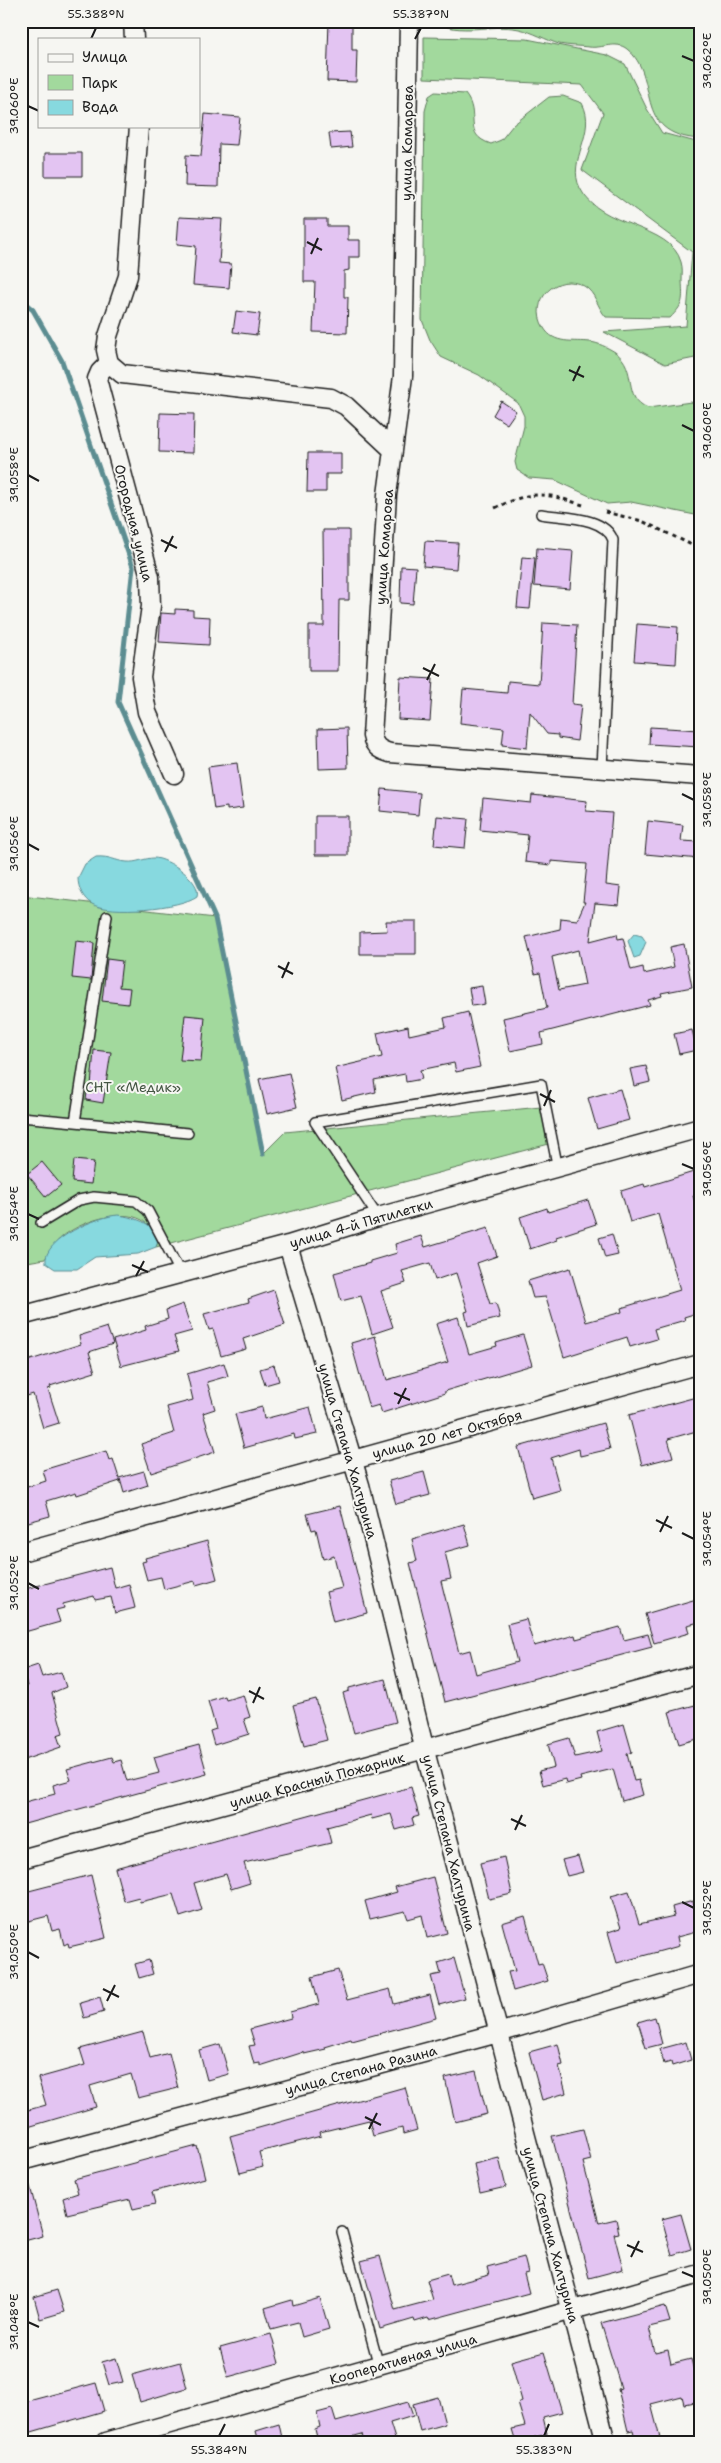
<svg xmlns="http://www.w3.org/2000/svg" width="721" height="2463" viewBox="0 0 721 2463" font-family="'Shantell Sans',sans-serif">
<rect width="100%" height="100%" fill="#f6f6f2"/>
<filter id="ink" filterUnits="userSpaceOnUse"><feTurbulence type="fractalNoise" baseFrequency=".02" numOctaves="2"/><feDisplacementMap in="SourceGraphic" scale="10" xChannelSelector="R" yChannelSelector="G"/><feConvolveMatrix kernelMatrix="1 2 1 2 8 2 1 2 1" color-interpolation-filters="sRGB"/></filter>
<g filter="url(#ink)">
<path fill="#a2d99d" stroke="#5f7a5c" d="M433 21H700V139C630 134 662 77 627 49 616 40 602 49 589 47 580 46 569 46 559 44 546 40 533 32 519 29 491 23 460 37 433 21Z
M424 37 527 39 607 55 625 64 647 109 662 133 700 143V357L665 364 604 332 686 326 692 252 582 170 603 113 582 85 424 78Z
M435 92 465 94C482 115 461 134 491 144L501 140 513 125 549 97 563 96 582 103C598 132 566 160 580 188 599 228 671 224 681 262 683 268 682 275 682 281 683 301 684 304 670 318L606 317C597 307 596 293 584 286 557 271 527 301 544 328 554 345 574 340 590 342 598 343 607 347 615 352 639 369 621 397 648 408L691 402 700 405V516L631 502 607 504 555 480 529 478 517 470 515 462 524 426V416L518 403 479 375 441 357 430 340 422 320 425 111 429 96Z
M21 895 215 918 263 1154 285 1132 541 1107 549 1144 156 1247 158 1242C154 1234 150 1225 142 1220 120 1208 80 1222 62 1237 55 1242 49 1252 45 1259L21 1263Z"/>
<path fill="#87d9df" stroke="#5c8d91" d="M96 857C111 856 114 861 127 862 136 863 145 858 154 858 167 858 202 880 197 896 182 908 109 915 92 904 83 899 78 888 78 878L85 864Z
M634 934 642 936 646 942 640 956 634 958 628 941Z
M118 1215C133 1217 165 1225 156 1247L138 1254 95 1257 77 1269H55L46 1263C42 1239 99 1216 118 1215Z"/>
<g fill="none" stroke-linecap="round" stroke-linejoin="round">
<path stroke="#5c8d91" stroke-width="5" d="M21 300 33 310 62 361 133 567 118 702 215 918 263 1154"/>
</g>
<path fill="#e3c4f2" stroke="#1c1c1c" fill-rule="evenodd" d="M329 21H352V50H357L356 82 327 81Z
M205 114 240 117 237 145 219 144 218 187 185 186 186 155 201 156Z
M350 132 352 147 331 149 329 133Z
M45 153H82V176H45Z
M179 217 222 219 219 263 231 264 229 288 193 285 196 246 177 244Z
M304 219H327V226H348V240H360V257H349V270L344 271V297H348L347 333 313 332 315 282H304Z
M236 311 260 314 257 335 233 332Z
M501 401 516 411 507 424 493 415Z
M160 413 194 414 193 453 159 452Z
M308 453H341V474H326V492H307Z
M323 530H349V600H339L338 671H309V626H324Z
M425 541 458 543 456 569 423 566Z
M537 548 573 551 570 589 534 586Z
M522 557 535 558 530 609 517 608Z
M401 566 416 567 413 604 400 603Z
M175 609 193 610V616L210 617 209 645 159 642 161 613 175 614Z
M543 623 577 625 572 704 581 705 577 741 558 738V735L547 734 530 712 527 748 502 745 504 728 460 723 463 689 507 693 508 681 539 684Z
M637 624 678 627 676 664 634 661Z
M400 677 433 679 430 721 398 719Z
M650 727 700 730V747L649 744Z
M347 728 348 768 319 769 318 729Z
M237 763 243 808 227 810V807L214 809 208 767Z
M382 789 420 793 418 815 380 811Z
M532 795 587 801 586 811 612 813 606 885 621 887 619 905 595 903 590 941 617 934 618 939 623 938 631 970 643 967 644 974 674 967 670 947 684 944 692 987 661 993 662 996 648 1000 650 1005 541 1033 543 1044 510 1051 503 1018 547 1008 540 973 535 974 526 937 560 929 561 918 577 920 585 902H583L587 864 551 861V865L525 862 528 835 480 830 483 798 531 803ZM578 950 585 985 559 990 552 957Z
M315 816H348V855H315Z
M437 816 468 819 465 848 434 845Z
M648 821 683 825 681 841 700 842V859L645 854Z
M386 921H416V954H360V932L387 931Z
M76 941 94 943 91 980 72 978Z
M107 959 122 961 119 987 130 988 128 1004 102 1001Z
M482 986 485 1004 472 1006 469 988Z
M468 1012 480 1067 456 1072 454 1063 420 1070 422 1079 406 1082 405 1074 374 1080 376 1092 342 1100 335 1068 382 1057 377 1033 408 1026 409 1035 446 1027 444 1018Z
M185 1015 205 1017 201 1061 180 1060Z
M692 1030 697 1050 679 1054 674 1034Z
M94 1050 111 1052 103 1103 86 1100 88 1085 91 1086Z
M646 1066 650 1082 634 1086 630 1069Z
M289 1073 297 1107 267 1114 259 1079Z
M620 1089 629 1120 597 1129 588 1098Z
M74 1160 94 1162 91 1184 72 1182Z
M42 1162 61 1185 46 1197 27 1174Z
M700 1170V1194L693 1196 700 1218V1312L684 1317 685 1320 654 1329 657 1339 630 1347 627 1337 564 1357 546 1297 533 1298 528 1281 570 1268 586 1322 622 1312 621 1308 680 1290 658 1214 630 1222 621 1191 644 1184 645 1187Z
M588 1200 596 1224 556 1237 557 1240 530 1249 520 1217 547 1208 548 1212Z
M488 1228 497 1256 477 1263 490 1304 496 1303 500 1318 468 1326 465 1312 468 1311 456 1273 435 1280 430 1263 402 1271 406 1283 381 1291 393 1327 372 1334 361 1296 341 1301 334 1273 370 1263V1261L397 1253 395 1244 421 1236 425 1247Z
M612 1234 618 1255 605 1258 599 1238Z
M274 1290 285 1325 243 1339 246 1349 221 1356 213 1329 209 1330 204 1314 249 1302 248 1299Z
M183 1304 192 1331 174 1336 179 1351 121 1366 113 1340 146 1330 145 1326 168 1319 166 1310Z
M458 1317 469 1354 497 1346 496 1343 523 1335 532 1365 445 1391V1393L382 1413 379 1405 369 1408 351 1343 375 1336 387 1380 448 1362 436 1324Z
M107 1327 113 1344 89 1352 95 1372 50 1386 51 1388 48 1389 59 1423 43 1428 33 1394 21 1398V1363L81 1344 79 1336Z
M224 1363 228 1376 207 1382 215 1409 203 1413 215 1452 151 1473 141 1444 174 1433 167 1407 193 1400 187 1374Z
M274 1365 279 1381 265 1385 260 1369Z
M700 1396V1430L668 1439 673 1457 642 1465 629 1415Z
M262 1407 264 1419 310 1407 317 1434 295 1439 294 1434 244 1448 235 1414Z
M603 1423 610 1449 580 1456 579 1449 551 1458 560 1490 532 1498 518 1447Z
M106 1451 109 1460 113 1459 119 1478 144 1471 148 1485 124 1493 120 1479V1481L77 1495 76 1492 46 1501 50 1516 21 1524V1489L46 1481 43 1470Z
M424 1472 430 1495 396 1504 389 1481Z
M340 1506 367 1613 333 1622 326 1592 342 1588 334 1556 323 1559 316 1529 312 1530 307 1514Z
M464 1524 470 1545 445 1552 451 1579 441 1581 459 1653 470 1650 476 1674 517 1662 507 1624 526 1619 534 1646 575 1635 576 1639 620 1627 624 1640 648 1634 652 1647 445 1702 410 1563 417 1561 412 1539Z
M207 1541 217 1579 196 1585 195 1581 164 1589 161 1577 147 1580 142 1562 146 1561 145 1558Z
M110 1567 115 1588 129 1584 135 1608 115 1613 111 1597 95 1600 94 1596 63 1604 64 1608 56 1610 60 1622 21 1633V1590Z
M700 1598V1622L687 1625 689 1633 654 1643 645 1614Z
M38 1665 42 1677 61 1672 66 1687 52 1693 63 1733 57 1735 61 1747 21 1761V1688L27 1686 23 1670Z
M385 1679 396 1722 354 1733 343 1693 349 1691V1688Z
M243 1695 250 1717 244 1719 249 1734 214 1745 210 1731 216 1729 208 1701 225 1696 226 1700Z
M316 1699 327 1740 304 1746 293 1705Z
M695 1705 700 1720V1738L679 1744 669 1712Z
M624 1724 632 1752 627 1754 634 1781 639 1780 643 1795 622 1801 613 1769 580 1777 581 1780 566 1784 565 1779 543 1785 539 1771 554 1767 548 1744 569 1738 575 1757 602 1751 597 1732Z
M199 1745 207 1774 21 1825V1803L55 1794 53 1785 71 1780 67 1769 112 1757 114 1762 121 1760 127 1781 159 1773 154 1757Z
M411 1787 419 1816 412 1818 414 1825 396 1830 391 1814 372 1819 371 1815 327 1827 331 1843 244 1863 250 1883 231 1889 226 1874 194 1883 202 1910 180 1917 173 1894 140 1902 139 1897 124 1901 115 1868Z
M578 1856 583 1872 567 1876 562 1860Z
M504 1857 512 1894 489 1899 480 1863Z
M91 1875 106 1938 69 1947 68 1943 64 1945 60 1929 52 1931 48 1916 21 1923V1893Z
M433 1877 447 1933 427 1938 422 1915 408 1919 405 1911 370 1919 365 1901 397 1892 395 1887Z
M629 1891 639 1924 674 1916 672 1907 693 1901 700 1931 677 1937 679 1946 617 1963 608 1932 621 1928 611 1896Z
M525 1916 538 1964 542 1963 548 1981 513 1991 508 1972 515 1971 502 1923Z
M454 1958 465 1998 439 2005 431 1976 441 1974 438 1963Z
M149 1960 153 1974 139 1978 135 1964Z
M338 1970 347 2000 390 1989 394 2004 430 1995 436 2018 352 2041 351 2039 325 2047 326 2049 304 2054V2052L260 2066V2063L254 2064 249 2046 255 2045 250 2029 291 2018 290 2012 319 2004 312 1977Z
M100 1997 104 2012 84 2018 80 2003Z
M655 2017 662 2044 646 2048 638 2022Z
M143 2032 150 2058 169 2053 178 2088 138 2098 131 2074 90 2086 96 2107 21 2129V2112L46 2105 38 2078 85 2065 80 2049Z
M686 2042 691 2060 672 2066 671 2062 664 2064 660 2049Z
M220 2044 229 2074 207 2080 199 2050Z
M558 2044 563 2065 559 2066 566 2093 542 2100 529 2052Z
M476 2071 487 2114 455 2122 445 2078Z
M405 2087 417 2130 403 2134 402 2128 373 2136 369 2120 320 2132 321 2136 259 2152 263 2167 240 2173 230 2136Z
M583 2129 591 2160 583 2162 599 2223 616 2219 619 2233 614 2234 623 2269 589 2278 552 2136Z
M197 2146 205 2178 152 2192 155 2204 133 2209 130 2199 67 2214 63 2198 78 2193 74 2179Z
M499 2158 506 2187 480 2193 474 2164Z
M21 2171H26L43 2236 24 2241 21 2230Z
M681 2214 691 2249 672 2255 662 2219Z
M380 2256 395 2310 433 2300 427 2280 448 2274 451 2285 489 2275 487 2267 524 2257 528 2273 524 2274 529 2293 429 2320 428 2318 415 2322 414 2319 380 2329 361 2261Z
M57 2290 64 2312 40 2319 34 2297Z
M320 2298 329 2329 302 2337 298 2322 271 2329 265 2308 292 2300 293 2306Z
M665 2306 670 2322 649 2327 655 2353 668 2350 671 2364 691 2359 699 2391H696L699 2401 684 2404 682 2396 651 2404 661 2442H636L633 2430 628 2431 618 2389 621 2388 601 2323Z
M271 2334 279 2363 228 2377 220 2348Z
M544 2352 562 2412 543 2417 547 2434 516 2442 512 2429 525 2426 518 2403 522 2401 511 2361Z
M116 2358 123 2382 109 2385 102 2362Z
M180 2362 187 2388 140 2402 132 2375Z
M96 2383 104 2411 21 2435V2403Z
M438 2397 445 2424 420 2431 413 2404Z
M408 2402 413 2416 390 2423 396 2442H364L362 2434 333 2442H318L315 2429 320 2427 317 2413 332 2409 336 2422Z
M279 2424 282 2438 259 2442 256 2431Z"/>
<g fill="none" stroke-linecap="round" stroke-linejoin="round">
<g stroke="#1c1c1c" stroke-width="12">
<path id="service" d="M541 514C563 518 604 516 613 540L602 768
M21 1117 75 1122 107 916
M75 1122 188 1133
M378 1217 315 1122 541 1084 558 1169
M41 1223 79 1200 94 1197 136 1201 148 1211 181 1274
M342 2232 379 2366"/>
</g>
<g stroke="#1c1c1c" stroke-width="21">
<path id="minor" d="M133 21 134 39
M409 21 403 376 387 495 372 736C374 746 379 750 390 753L700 776
M139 126 128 276 108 336 106 350 109 363 122 374 331 398 346 406 393 450
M109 363 100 372 97 379 150 577 151 606 141 677 147 712 174 774
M288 1245 360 1485 425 1751 606 2442
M21 1316 288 1245 378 1217 700 1128
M21 1552 700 1364
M21 1859 700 1674
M21 2161 498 2033 700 1974
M106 2442 700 2274"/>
</g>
<path stroke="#1c1c1c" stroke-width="3" stroke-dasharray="4 4" stroke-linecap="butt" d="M495 508C534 490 542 492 583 505
M605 512 642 521 700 549"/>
<use href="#service" stroke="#f6f6f2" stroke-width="9"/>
<use href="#minor" stroke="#f6f6f2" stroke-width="18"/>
</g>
</g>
<path fill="none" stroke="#1c1c1c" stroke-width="2" d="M91 39 96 28M415 39 421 28M682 56 694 61M28 106 39 111M307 242 322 250M311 254 318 238M569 370 584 377M573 381 580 366M682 425 694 431M28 475 39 481M161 540 177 548M165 552 173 536M423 668 439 676M427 680 435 664M682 794 694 800M28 844 39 850M278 966 293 974M282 978 289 962M540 1094 555 1102M544 1106 551 1090M682 1164 694 1169M28 1214 39 1219M132 1265 148 1272M136 1276 144 1261M394 1393 410 1400M398 1404 406 1388M656 1520 672 1528M660 1532 668 1516M682 1533 694 1539M28 1583 39 1589M249 1691 264 1699M253 1703 260 1687M511 1819 526 1826M515 1830 522 1815M682 1902 694 1908M28 1952 39 1958M103 1989 119 1997M107 2001 115 1985M365 2117 381 2125M369 2129 377 2113M627 2245 643 2252M631 2257 639 2241M682 2272 694 2277M28 2322 39 2327M219 2436 225 2424M544 2436 549 2424"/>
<g text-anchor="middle" stroke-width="4" stroke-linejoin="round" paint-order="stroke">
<g font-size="14" fill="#1c1c1c" stroke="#f6f6f2">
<text transform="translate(407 143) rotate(-89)" y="5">улица Комарова</text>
<text transform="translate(134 523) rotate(76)" y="5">Огородная улица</text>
<text transform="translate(384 547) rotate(-86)" y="5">улица Комарова</text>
<text transform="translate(361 1223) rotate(-16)" y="5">улица 4-й Пятилетки</text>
<text transform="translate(447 1434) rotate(-15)" y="5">улица 20 лет Октября</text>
<text transform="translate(348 1451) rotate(74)" y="5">улица Степана Халтурина</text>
<text transform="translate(317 1780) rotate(-15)" y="5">улица Красный Пожарник</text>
<text transform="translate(449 1843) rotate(76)" y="5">улица Степана Халтурина</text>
<text transform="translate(361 2070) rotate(-15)" y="5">улица Степана Разина</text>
<text transform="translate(551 2235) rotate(75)" y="5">улица Степана Халтурина</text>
<text transform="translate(403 2359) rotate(-16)" y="5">Кооперативная улица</text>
</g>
<g font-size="14" fill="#445543" stroke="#f6f6f2">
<text x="133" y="1092">СНТ «Медик»</text>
</g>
</g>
<rect width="721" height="2463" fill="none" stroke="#f6f6f2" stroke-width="55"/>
<rect x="38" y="38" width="162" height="90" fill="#f6f6f2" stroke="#9f9f9c"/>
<rect x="48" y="54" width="25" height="8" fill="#f6f6f2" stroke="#9f9f9c"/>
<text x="82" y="62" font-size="15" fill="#1c1c1c">Улица</text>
<rect x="48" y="75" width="25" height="15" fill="#a2d99d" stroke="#9f9f9c"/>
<text x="82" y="88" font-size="15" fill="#1c1c1c">Парк</text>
<rect x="48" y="100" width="25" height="15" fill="#87d9df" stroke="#9f9f9c"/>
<text x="82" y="112" font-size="15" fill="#1c1c1c">Вода</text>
<rect x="28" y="28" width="666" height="2408" fill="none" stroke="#1c1c1c" stroke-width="2"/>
<g font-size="12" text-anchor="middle" fill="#1c1c1c">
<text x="96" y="18">55.388°N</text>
<text x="421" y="18">55.387°N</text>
<text transform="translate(707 61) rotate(-90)" y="4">39.062°E</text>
<text transform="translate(14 106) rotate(-90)" y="4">39.060°E</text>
<text transform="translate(707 431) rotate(-90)" y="4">39.060°E</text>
<text transform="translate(14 475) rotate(-90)" y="4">39.058°E</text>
<text transform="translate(707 800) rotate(-90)" y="4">39.058°E</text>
<text transform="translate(14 844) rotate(-90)" y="4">39.056°E</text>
<text transform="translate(707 1169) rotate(-90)" y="4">39.056°E</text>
<text transform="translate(14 1214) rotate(-90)" y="4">39.054°E</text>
<text transform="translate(707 1539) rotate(-90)" y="4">39.054°E</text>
<text transform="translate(14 1583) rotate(-90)" y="4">39.052°E</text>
<text transform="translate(707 1908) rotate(-90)" y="4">39.052°E</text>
<text transform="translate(14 1952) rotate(-90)" y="4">39.050°E</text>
<text transform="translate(707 2277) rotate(-90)" y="4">39.050°E</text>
<text transform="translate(14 2322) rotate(-90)" y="4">39.048°E</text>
<text x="219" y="2454">55.384°N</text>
<text x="544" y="2454">55.383°N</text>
</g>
</svg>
